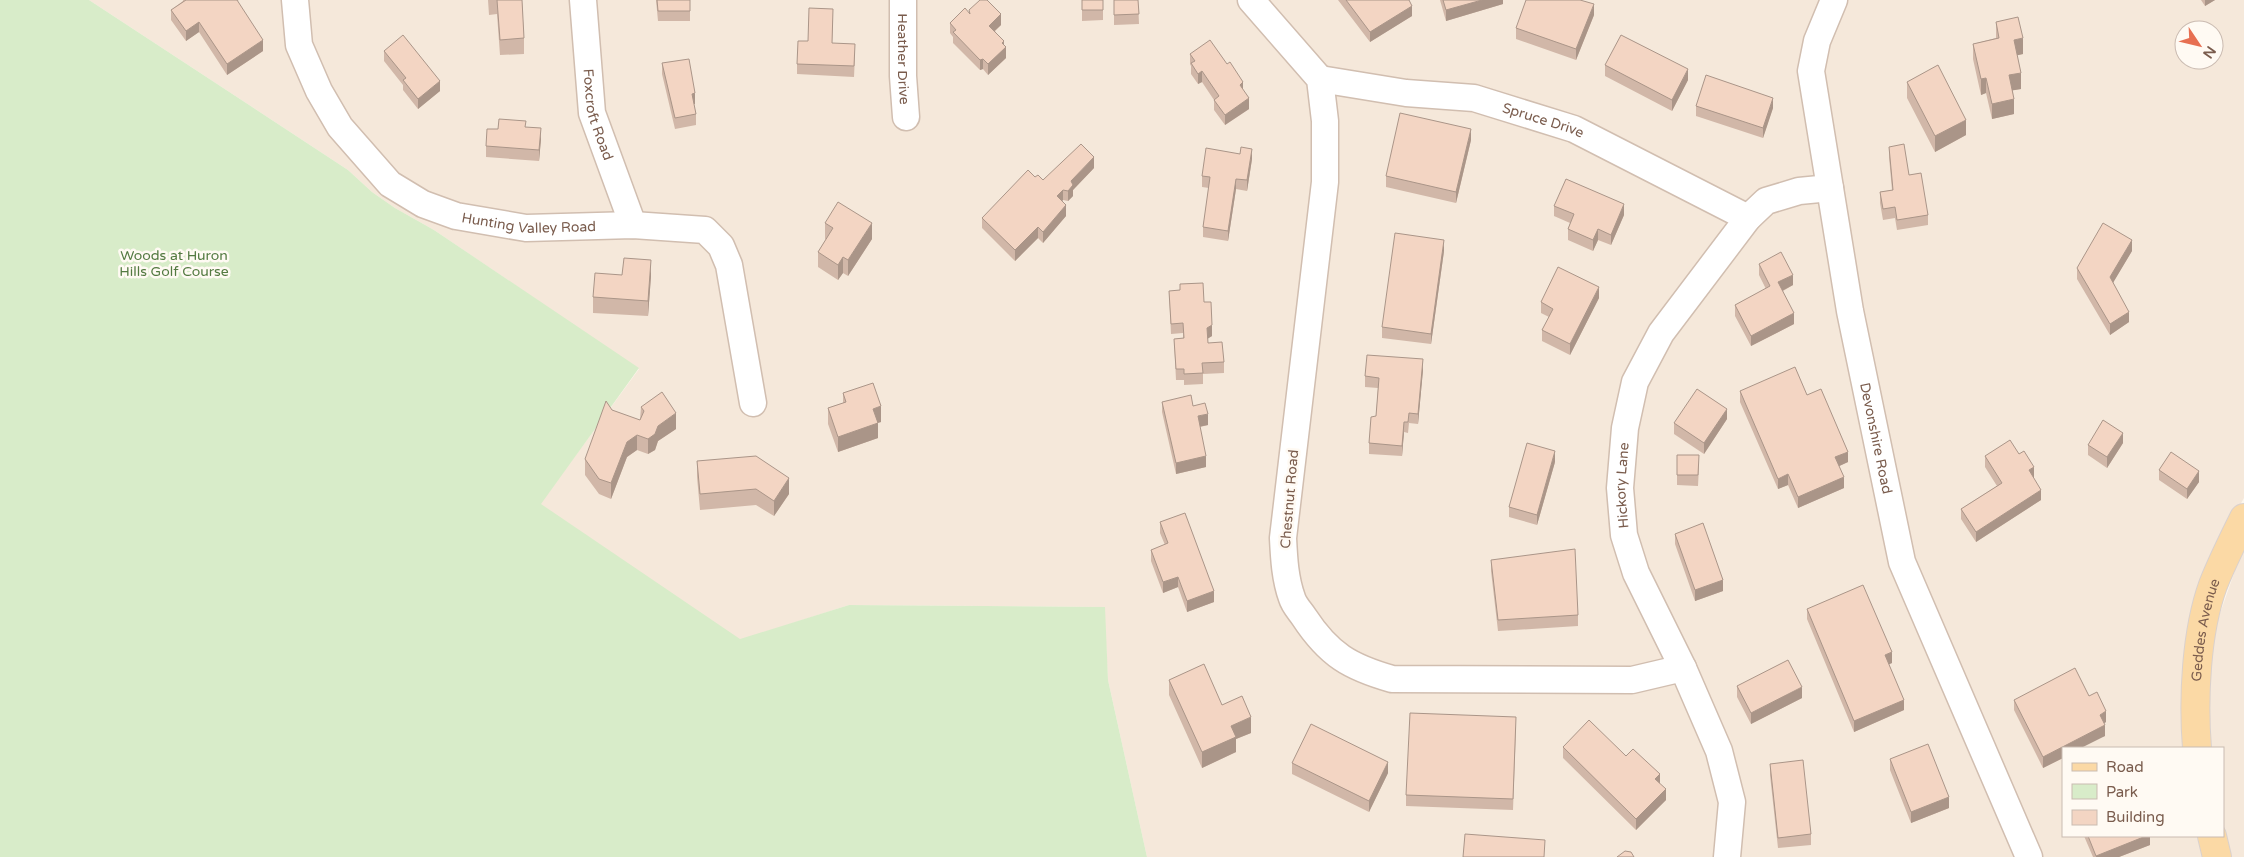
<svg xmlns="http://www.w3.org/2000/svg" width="2244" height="857" viewBox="0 0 2244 857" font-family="'Varela Round',sans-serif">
<rect width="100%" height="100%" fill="#fdf6ec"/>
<path fill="#f5e8da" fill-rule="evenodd" d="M89 0H2244V498L2228 526 2188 748H2063V836H2202L2209 857H1147L1108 680 1104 607 849 605 740 640 540 504 639 369 434 230 395 208 372 192 348 170ZM2184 30H2214V60H2184Z
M2244 545V857H2232L2223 824V748H2208L2209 662 2218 619Z"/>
<path fill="#d8ecc9" d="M0 0H89L348 170 372 192 395 208 434 230 639 368 541 504 740 639 849 605 1105 607 1108 680 1147 857H0Z"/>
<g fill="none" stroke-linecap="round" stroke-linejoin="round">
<g stroke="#d1beb0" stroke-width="29">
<g id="minor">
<path id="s1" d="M295 0 299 45 319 91 340 127 390 184 423 204 456 216 526 228 633 225 705 230 721 246 729 265 753 403"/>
<path id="s2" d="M583 0 592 113 633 225"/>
<path id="s3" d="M903 0V76L906 117"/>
<path d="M1251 0 1320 79 1325 121V182L1283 538C1284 558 1285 579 1292 598 1294 605 1300 611 1304 617 1329 655 1350 667 1392 679L1632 680 1683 668"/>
<path id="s4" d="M1834 0 1817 41 1811 71 1850 311 1902 562 2029 857"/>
<path id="s5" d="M1320 79 1406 93 1474 98 1574 129 1748 218"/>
<path id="s6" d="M1727 857 1732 802 1719 751 1683 668 1636 573 1624 535 1620 488 1625 428 1635 382 1661 333 1748 218 1766 201 1799 191 1830 188"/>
</g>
</g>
<g stroke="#dad1cd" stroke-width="30">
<g id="major">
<path id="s7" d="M2197 748C2193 699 2196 632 2213 585 2222 562 2233 540 2244 518"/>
<path d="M2212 836 2217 857"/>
</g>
</g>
<use href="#minor" stroke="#fff" stroke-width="26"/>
<use href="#major" stroke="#fbd9a5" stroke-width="28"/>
</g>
<path fill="#d1b7a8" d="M183 0H239L237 1 263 51 227 75 199 32 186 41 171 20V10L183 1Z
M488 0H522L524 38V54L500 55 497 14 489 15Z
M656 0H690V21H658Z
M1082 0H1103V20L1082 21Z
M1114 0H1138L1139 24 1114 25Z
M1338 0H1409L1412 16 1370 42Z
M1440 0H1503V4L1446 21Z
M2201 0H2215L2205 6Z
M969 10 1001 25 995 31 1004 45 1006 58 988 75 983 69 980 70 953 43V37L950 33V23L969 13Z
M1594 15 1576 60 1516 39V28Z
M833 20 832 43 855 55 854 77 797 74V64L808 41Z
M1996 22 2023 54 2017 55 2021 89 2013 90 2014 114 1992 119 1986 93 1981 95 1973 59V44L1996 38Z
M384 51 440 91 418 109 403 90V85L384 61Z
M1190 54 1243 90 1249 109 1225 125 1214 110V100L1202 82 1198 84 1191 74V66L1190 64Z
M662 63 695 104H694L696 114V125L675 129 662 74Z
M1605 65 1688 80 1672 111 1605 76Z
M1907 82 1966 135 1935 152 1907 98Z
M1696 106 1773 108 1763 138 1696 116Z
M526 127 541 139 539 161 486 157V146L498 129Z
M1471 140 1456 203 1386 187V176Z
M1889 147 1909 175 1928 215V225L1897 230 1895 218 1883 220 1880 203V192L1892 190 1889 157Z
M1252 159 1247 191 1236 189 1228 241 1203 237V227L1209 188 1202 187V176Z
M1094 168 1073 190V196L1068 201 1063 200 1062 201 1066 216 1043 243 1038 238 1015 261 982 228V218L1035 177 1043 180Z
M1554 206 1624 215 1611 245 1598 240 1593 251 1568 240V229L1570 223 1554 216Z
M825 223 872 239 848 276 843 273 838 280 818 267V252L826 239H825Z
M1444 251 1431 344 1382 338V327Z
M2132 251 2113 282 2129 322 2110 335 2077 279V268Z
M1759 264 1793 285 1783 291 1794 324 1751 346 1735 316V305L1766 289 1759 275Z
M622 275 651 276 648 316 593 313V297Z
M1169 291 1204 302 1212 336 1207 339 1208 343 1224 362V373L1203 374V384L1184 385V380H1176L1174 339 1183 338V333L1171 334Z
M1599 298 1570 355 1542 341V330L1549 317 1541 313V302Z
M1423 370 1418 424 1409 423 1408 433 1404 432 1402 456 1369 454V443L1376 416 1378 388 1365 387V376Z
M1740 391 1807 395 1848 462 1839 466 1844 488 1798 508 1788 485 1778 489 1740 402Z
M843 393 881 422 878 423V438L838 452 828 424V408L843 403Z
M1162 402 1193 406 1208 425 1200 427 1206 467 1176 474 1162 412Z
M641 407 676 429 658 441 655 450 648 454 637 450 627 457 611 499 599 494 585 475V459L640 420Z
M1727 419 1704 454 1674 434V423Z
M2123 443 2107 468 2088 455V445Z
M1677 455 1699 466 1698 486 1677 485Z
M1985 456 2034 477 2033 478 2041 500 1976 542 1961 519V509L1997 486 1985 467Z
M697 461 789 494 774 516 756 505 700 510 697 477Z
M1555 462 1537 525 1509 517V507Z
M2159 470 2199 482 2187 499 2159 480Z
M1160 522 1214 602 1187 612 1178 587 1163 593 1151 561V550L1165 545 1160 533Z
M1675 534 1723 591 1695 601 1675 544Z
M1491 560 1578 615V626L1498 631 1491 571Z
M1807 609 1892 663 1889 664 1904 710 1854 732 1807 619Z
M1169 680 1222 705 1251 733 1236 739V752L1202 768 1169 695Z
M1737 686 1802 698 1751 724 1737 697Z
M2089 696 2106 722 2104 723 2105 736 2063 748V758L2043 768 2014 710V700Z
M1516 727 1513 810 1406 806V795Z
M1563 747 1626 756 1666 800 1636 830 1563 758Z
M1890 759 1949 808 1911 823 1890 770Z
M1292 763 1388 773 1369 812 1292 774Z
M1770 764 1811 834V845L1778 848 1770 775Z
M2084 836H2150V845L2119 857H2093Z"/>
<path fill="#aa9588" d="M1482 0H1503V4L1446 21V10Z
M2205 0H2215L2205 6Z
M1594 4V15L1576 60V49Z
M1412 6V16L1370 42V32Z
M1001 14V25L989 36V26Z
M199 22V32L186 41V31Z
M2023 38V54L2014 56V40Z
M263 40V51L227 75V64Z
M1004 41V49L1006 47V58L988 75V64Z
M983 59V69L980 70V60Z
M1688 69V80L1672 111V100Z
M1202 71V82L1198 84V74Z
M2021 73V89L2009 91V75Z
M1986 78V93L1981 95V79Z
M440 81V91L418 109V99Z
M1243 82V93L1240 85Z
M695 93V104H692V94Z
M1249 98V109L1225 125V115Z
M1773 98V108L1763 138V128Z
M2014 99V114L1992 119V104Z
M1966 120V135L1935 152V136Z
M541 128V139L539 161V150Z
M1471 129V140L1456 203V192Z
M1252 149V159L1247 191V180Z
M1094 157V168L1073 190V196L1068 201V191L1071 181Z
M1236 179V189L1228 241V231Z
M1063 190V200L1057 207V196Z
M1624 204V215L1611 245V235Z
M1066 205V216L1043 243V232Z
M872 223V239L848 276V260Z
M1038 227V238L1015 261V250Z
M1598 229V240L1593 251V240Z
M1444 240V251L1431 344V334Z
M2132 240V251L2110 288V277Z
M843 257V273L838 280V265Z
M651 260V276L648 316V301Z
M1793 275V285L1778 293V282Z
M1599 287V298L1570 355V344Z
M2129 312V322L2110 335V324Z
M1794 313V324L1751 346V336Z
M1212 325V336L1207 339V328Z
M1423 359V370L1418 424V414Z
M881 406V422L873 424V409Z
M1727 409V419L1704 454V443Z
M676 413V429L658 441 655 450 648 454V439L658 426Z
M1208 414V425L1198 427V416Z
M1404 422V432L1402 456V446Z
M878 423V438L838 452V437Z
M2123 433V443L2107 468V457Z
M637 435V450L627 457 611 499V483L627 442Z
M1555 451V462L1537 525V515Z
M1848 452V462L1835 468V457Z
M1206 456V467L1176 474V463Z
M2034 467V477L2029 481V470Z
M2199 471V482L2187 499V489Z
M1788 474V485L1778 489V479Z
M1844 477V488L1798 508V497Z
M789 478V494L774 516V501Z
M2041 490V500L1976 542V532Z
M1178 577V587L1163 593V582Z
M1723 580V591L1695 601V590Z
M1214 591V602L1187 612V601Z
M1892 652V663L1885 666V655Z
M1802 687V698L1751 724V713Z
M1904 700V710L1854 732V721Z
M2106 711V722L2100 726V715Z
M1251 717V733L1236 739V752L1202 768V752L1231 726Z
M2105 725V736L2081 748H2063V758L2043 768V757Z
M1388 762V773L1369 812V801Z
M1660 774V785L1655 779Z
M1666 789V800L1636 830V819Z
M1949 797V808L1911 823V812Z
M2146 836H2150V845L2119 857H2096V856Z"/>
<path fill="#f3d5c3" stroke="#aa9588" d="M186 0H237L263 40 227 64 199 22 186 31 171 10Z
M497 0H522L524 38 500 40Z
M657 0H690V11H658Z
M980 0H987L1001 14 989 26 1004 41 1002 43 1006 47 988 64 983 59 980 60 953 32 956 30 950 23 965 8 970 14 969 10Z
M1082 0H1103V10H1082Z
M1114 0H1138L1139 14 1114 15Z
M1346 0H1409L1412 6 1370 32Z
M1443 0H1482L1446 10Z
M1526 0H1580L1594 4 1576 49 1516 28Z
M809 8 833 9 832 43 855 44 854 66 797 64 798 41H808Z
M2018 17 2023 38 2014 40 2021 73 2009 75 2014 99 1992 104 1986 78 1981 79 1973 44 1999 38 1996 22Z
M403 35 440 81 418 99 403 80 406 78 384 51Z
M1621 35 1688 69 1672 100 1605 65Z
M1210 40 1227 64 1230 62 1243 82 1240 85 1249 98 1225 115 1214 100 1219 96 1202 71 1198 74 1191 63 1195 61 1190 54Z
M689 59 695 93 692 94 696 114 675 118 662 63Z
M1938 65 1966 120 1935 136 1907 82Z
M1706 75 1773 98 1763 128 1696 106Z
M1400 113 1471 129 1456 192 1386 176Z
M499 119 526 121 525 127 541 128 539 150 486 146 487 129H498Z
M1081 144 1094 157 1071 181 1073 185 1068 191 1063 190 1057 196 1066 205 1043 232 1038 227 1015 250 982 218 1028 170 1035 177 1038 175 1043 180Z
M1904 144 1909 175 1921 173 1928 215 1897 220 1895 207 1883 209 1880 192 1893 190 1889 147Z
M1241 147 1252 149 1247 180 1236 179 1228 231 1203 227 1210 177 1202 176 1206 148 1240 154Z
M1566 179 1624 204 1611 235 1598 229 1593 240 1568 229 1574 214 1554 206Z
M838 202 872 223 848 260 843 257 838 265 818 252 833 228 825 223Z
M2103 223 2132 240 2110 277 2129 312 2110 324 2077 268Z
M1395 233 1444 240 1431 334 1382 327Z
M1781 252 1793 275 1778 282 1794 313 1751 336 1735 305 1770 286 1759 264Z
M624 258 651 260 648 301 593 297 595 273 622 275Z
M1558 267 1599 287 1570 344 1542 330 1553 309 1541 302Z
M1203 283 1204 302H1211L1212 325 1207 328 1208 343 1222 342 1224 362 1202 363 1203 373 1184 374V369H1176L1174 339 1184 338 1183 323 1171 324 1169 291 1180 290V284Z
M1367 355 1423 359 1418 414 1409 413 1408 422H1404L1402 446 1369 443 1371 417 1376 416 1379 378 1365 376Z
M1795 367 1807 395 1821 389 1848 452 1835 457 1844 477 1798 497 1788 474 1778 479 1740 391Z
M873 383 881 406 873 409 878 423 838 437 828 408 846 402 843 393Z
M1697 389 1727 409 1704 443 1674 423Z
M662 392 676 413 658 426 655 434 648 439 637 435 627 442 611 483 599 479 585 459 606 401 612 410 640 420 644 411 641 407Z
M1191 395 1193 406 1205 403 1208 414 1198 416 1206 456 1176 463 1162 402Z
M2103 420 2123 433 2107 457 2088 445Z
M2010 440 2019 454 2024 451 2034 467 2029 470 2041 490 1976 532 1961 509 2002 483 1985 456Z
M1527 443 1555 451 1537 515 1509 507Z
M2171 452 2199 471 2187 489 2159 470Z
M1677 455H1699L1698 475H1677Z
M756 456 789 478 774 501 756 489 700 494 697 461Z
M1185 513 1214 591 1187 601 1178 577 1163 582 1151 550 1168 543 1160 522Z
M1703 523 1723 580 1695 590 1675 534Z
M1575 549 1578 615 1498 620 1491 560Z
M1863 585 1892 652 1885 655 1904 700 1854 721 1807 609Z
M1788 660 1802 687 1751 713 1737 686Z
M1204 664 1222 705 1242 696 1251 717 1231 726 1236 737 1202 752 1169 680Z
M2075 668 2089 696 2097 692 2106 711 2100 715 2105 725 2043 757 2014 700Z
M1410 713 1516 717 1513 799 1406 795Z
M1589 720 1626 756 1633 749 1660 774 1655 779 1666 789 1636 819 1563 747Z
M1311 724 1388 762 1369 801 1292 763Z
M1928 744 1949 797 1911 812 1890 759Z
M1803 760 1811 834 1778 838 1770 764Z
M1465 834 1545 840 1544 857H1463Z
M2088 836H2146L2096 856Z
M1625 851 1631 852 1634 857H1617Z"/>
<g text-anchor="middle" stroke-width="5" stroke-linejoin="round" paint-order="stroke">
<g font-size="14" fill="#7a5c4d" stroke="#fffaf3">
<text dy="5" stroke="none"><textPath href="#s3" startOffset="59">Heather Drive</textPath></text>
<text dy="5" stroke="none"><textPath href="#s2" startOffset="116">Foxcroft Road</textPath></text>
<text dy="5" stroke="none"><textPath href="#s5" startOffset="228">Spruce Drive</textPath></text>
<text dy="5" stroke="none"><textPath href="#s1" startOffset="360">Hunting Valley Road</textPath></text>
<text dy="5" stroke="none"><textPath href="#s4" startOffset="448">Devonshire Road</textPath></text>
<text dy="5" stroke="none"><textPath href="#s6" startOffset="394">Hickory Lane</textPath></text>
<text transform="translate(1289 499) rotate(-85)" y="5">Chestnut Road</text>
<text dy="5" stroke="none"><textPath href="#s7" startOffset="119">Geddes Avenue</textPath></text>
</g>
<g font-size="14" fill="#537a41" stroke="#fffaf3">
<text x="174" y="260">Woods at Huron<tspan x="174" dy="16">Hills Golf Course</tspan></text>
</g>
</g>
<rect x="2062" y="747" width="162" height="90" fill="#fffaf3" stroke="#cabbb1"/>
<rect x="2072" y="763" width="25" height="8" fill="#fbd9a5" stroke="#cabbb1"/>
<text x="2106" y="772" font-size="15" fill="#7a5c4d">Road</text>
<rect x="2072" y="784" width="25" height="15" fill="#d8ecc9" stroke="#cabbb1"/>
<text x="2106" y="797" font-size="15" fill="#7a5c4d">Park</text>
<rect x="2072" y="810" width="25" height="15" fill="#f3d5c3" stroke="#cabbb1"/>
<text x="2106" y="822" font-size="15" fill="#7a5c4d">Building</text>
<g transform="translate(2199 45) rotate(125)"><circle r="24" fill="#fffaf3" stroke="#cabbb1"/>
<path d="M0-4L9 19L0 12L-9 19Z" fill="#e76f51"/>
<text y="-8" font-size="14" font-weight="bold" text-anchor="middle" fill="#7a5c4d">N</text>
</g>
</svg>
